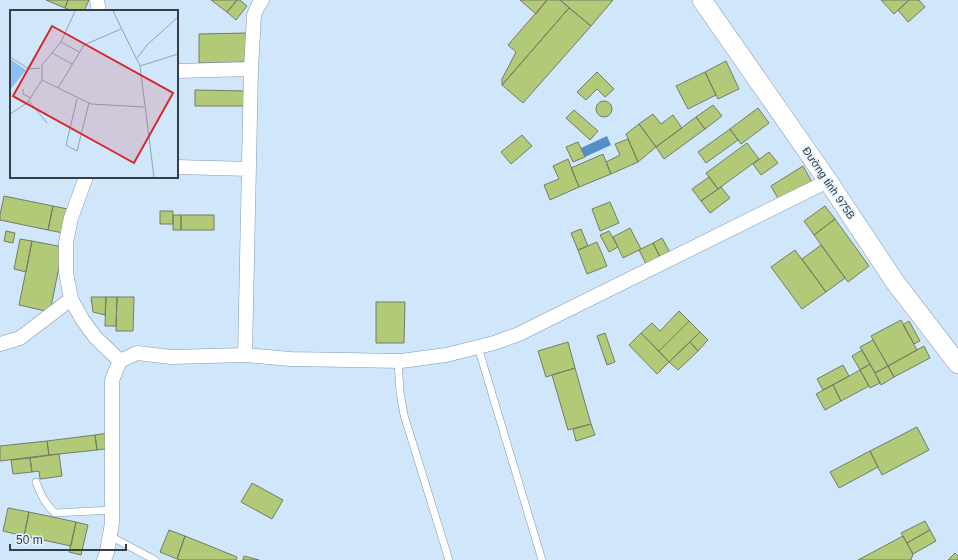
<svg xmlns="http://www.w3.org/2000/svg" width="958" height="560" viewBox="0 0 958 560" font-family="Arial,sans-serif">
<rect width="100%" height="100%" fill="#d0e6fb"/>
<path fill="#5390cb" d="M607 136 611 145 585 157 581 148Z"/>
<path fill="#b2ca78" stroke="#747c64" d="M46 0H68L65 8Z
M68 0H89L84 11H72L65 8Z
M211 0H237L227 12Z
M237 0H240L247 6 236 20 227 12Z
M520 0H547L536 14Z
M547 0H560L569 8 502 85V79L516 52 508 45Z
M560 0H613L591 26Z
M881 0H909L894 14Z
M909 0H919L925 7 908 22 898 10Z
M569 8 591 26 523 103 502 85Z
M248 33V62L199 63V34Z
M726 61 739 89 718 99 705 72Z
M597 72 614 89 605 97 597 89 586 100 577 92Z
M705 72 716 95 688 109 676 86Z
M195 90 247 91 246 106H195Z
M596 109a8 8 0 1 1 16 0a8 8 0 1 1-16 0Z
M713 105 722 116 705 129 696 117Z
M758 108 769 123 741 144 730 129Z
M574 110 598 131 590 140 566 118Z
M653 114 661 124 673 115 682 128 656 147 639 124Z
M696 117 705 129 664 159 656 147Z
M639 124 656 147 638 162 626 134Z
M730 129 738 140 706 163 698 152Z
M522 135 532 146 511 164 501 152Z
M628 139 638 162 611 174 606 162 620 155 615 144Z
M578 142 585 157 573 162 566 147Z
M747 143 759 159 718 189 706 173Z
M769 152 778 163 761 175 753 164Z
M603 154 611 174 579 187 571 168Z
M568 159 579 187 550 200 544 185 559 179 553 166Z
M803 166 813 184 781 204 771 186Z
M709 177 718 189 701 201 692 189Z
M721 187 730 198 710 213 701 201Z
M4 196 53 206 48 230 0 220V215Z
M610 202 619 223 600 231 592 209Z
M53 206 68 209 63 233 48 230Z
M825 206 835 219 814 235 804 221Z
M160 211H173V224H160Z
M173 215H181V230H173Z
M181 215H214V230H181Z
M835 219 869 266 848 282 814 235Z
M630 228 641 249 623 258 613 237Z
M581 229 588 246 578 250 571 233Z
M6 231 15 233 13 243 4 241Z
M609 231 618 247 609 252 600 235Z
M662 238 672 256 662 261 653 243Z
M20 239 32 241 26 272 14 269Z
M32 241 63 247 50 312 19 305Z
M597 242 607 266 587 274 578 250Z
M653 243 662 261 648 268 639 250Z
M821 245 845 278 826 292 802 259Z
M795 250 826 292 802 309 771 267Z
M91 297H106L105 315 93 312Z
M106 297H117L116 326H105Z
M117 297H134L133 331H116Z
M376 302H405L404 343H376Z
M679 311 689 321 659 351 641 333 652 323 660 331Z
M901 320 917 350 888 366 871 336Z
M689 321 700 332 669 362 659 351Z
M909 321 920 341 914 344 903 325Z
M700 332 708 340 698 351 690 342Z
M605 333 615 362 607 365 597 336Z
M641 333 669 362 657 374 629 345Z
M873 340 888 366 875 373 860 347Z
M568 342 575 368 546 377 538 351Z
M690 342 698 351 678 370 669 362Z
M924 346 930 358 894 377 888 366Z
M862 350 870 364 860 370 852 356Z
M870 364 880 383 870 388 860 370Z
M843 365 849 376 823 390 817 379Z
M888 366 894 377 881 385 875 373Z
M575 368 591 424 568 430 552 375Z
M860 370 869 386 841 401 833 385Z
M833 385 841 401 825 410 816 394Z
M591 424 595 435 576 441 573 429Z
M917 427 929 450 882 475 870 451Z
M108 433 110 448 97 450 95 435Z
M95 435 97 450 49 455 47 441Z
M47 441 49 455 0 461V446Z
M870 451 878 467 839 488 830 472Z
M59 454 62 476 40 479 39 471 32 472 30 458Z
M30 458 32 472 13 474 11 460Z
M252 483 283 500 272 519 241 502Z
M8 508 29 512 24 536 3 531Z
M29 512 76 522 71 546 24 536Z
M925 521 930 530 907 543 901 533Z
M76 522 88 525 81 555 69 552Z
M169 530 185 536 177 559 160 552Z
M930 530 936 541 913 554 907 543Z
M185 536 237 557 236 560H180L177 559Z
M903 536 913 554 911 560H858Z
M955 553 958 556V560H948Z
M244 556 259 560H243Z"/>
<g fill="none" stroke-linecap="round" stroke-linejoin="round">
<g stroke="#8498ac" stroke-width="8">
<path id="service" d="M478 347 542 560
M398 361 400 392 404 415 449 560
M36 482C41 495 45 504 55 513L112 510
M110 536 155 560"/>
</g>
<g stroke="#8498ac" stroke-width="15">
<path id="minor" d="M97 0 99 11
M177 71 251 69
M177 167 249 169
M86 177 71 218 66 242V272L71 299 82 319 95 337 120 361
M0 344 20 338 71 299
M245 355 251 69 254 15 258 6 262 0
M104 560 107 552 112 523V380L120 361 137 353 171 357 245 355 290 359 401 361 446 355 494 343 519 334 539 324 828 181"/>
</g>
<g stroke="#8498ac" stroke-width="20">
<path id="secondary" d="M702 0 828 181 895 282 958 364"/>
</g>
<use href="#service" stroke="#fff" stroke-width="7"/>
<use href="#minor" stroke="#fff" stroke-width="14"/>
<use href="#secondary" stroke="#fff" stroke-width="19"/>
</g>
<g text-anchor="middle" stroke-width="3" stroke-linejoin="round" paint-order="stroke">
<g font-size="11" fill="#353e46" stroke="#e5f2ff">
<text transform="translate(829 183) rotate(56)" y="4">Đường tỉnh 975B</text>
</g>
</g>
<g transform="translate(10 10)">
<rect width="168" height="168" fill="#d0e6fb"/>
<path d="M0 49 16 60 0 80Z" fill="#8bbef1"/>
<path fill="none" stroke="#92a3b3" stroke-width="1" d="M103 1 130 56 144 167M51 32 69 42M42 43 62 54M0 47 19 59 30 58M127 48 137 35 168 7M130 56 168 44M32 70V55L51 32 65 1M48 78 74 35 111 19M13 79V84L21 88M67 89 56 135 67 141 79 93M19 91 37 113M0 104 17 93 32 70 81 94 134 97"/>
<path fill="#d62828" fill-opacity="0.15" stroke="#d62828" stroke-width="2" d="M42 16 163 83 124 153 3 86Z"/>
<rect width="168" height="168" fill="none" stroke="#353e46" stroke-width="2"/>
</g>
<path d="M10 544v6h116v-6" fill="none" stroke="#353e46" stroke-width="2"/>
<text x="16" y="544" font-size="12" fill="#353e46" stroke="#e5f2ff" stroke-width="3" paint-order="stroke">50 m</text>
</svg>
